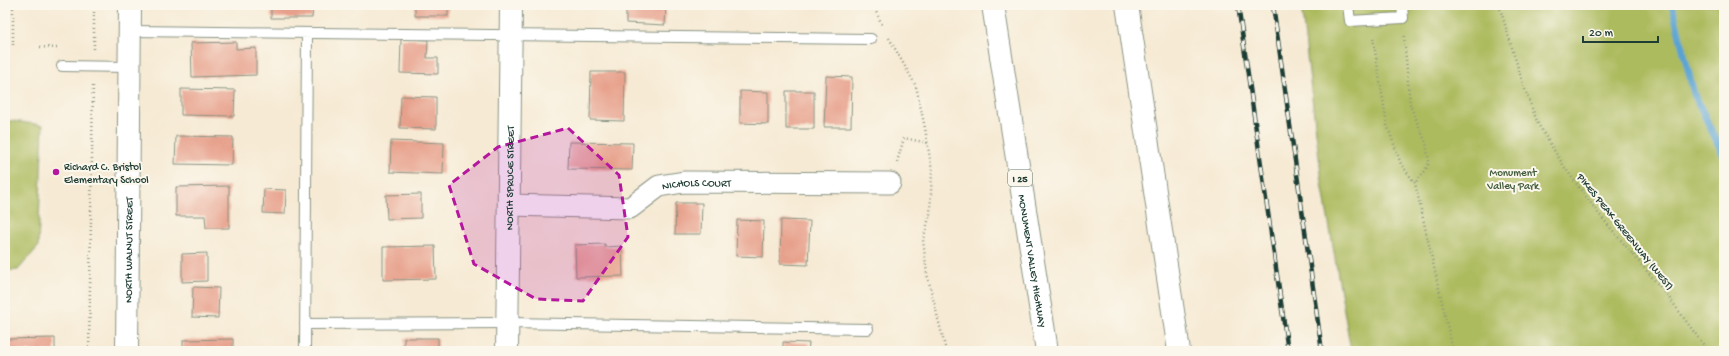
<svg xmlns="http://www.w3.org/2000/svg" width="1729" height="356" viewBox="0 0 1729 356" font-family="'Gochi Hand',sans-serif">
<rect width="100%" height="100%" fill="#fbf7ec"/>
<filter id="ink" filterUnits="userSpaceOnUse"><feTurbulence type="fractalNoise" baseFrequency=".025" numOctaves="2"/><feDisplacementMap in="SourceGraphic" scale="8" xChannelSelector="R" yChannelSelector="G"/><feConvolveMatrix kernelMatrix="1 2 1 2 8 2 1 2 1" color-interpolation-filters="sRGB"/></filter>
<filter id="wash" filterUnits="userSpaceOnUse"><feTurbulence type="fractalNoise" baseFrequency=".012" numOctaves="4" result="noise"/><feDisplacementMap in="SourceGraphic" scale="16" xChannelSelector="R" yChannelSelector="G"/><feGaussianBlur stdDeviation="0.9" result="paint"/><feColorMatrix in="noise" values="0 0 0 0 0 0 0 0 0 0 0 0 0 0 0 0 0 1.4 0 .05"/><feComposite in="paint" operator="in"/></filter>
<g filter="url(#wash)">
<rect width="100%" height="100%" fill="#f6ead4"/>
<path fill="#adbb5e" stroke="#667c49" d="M5 5H9L10 36H5Z
M1301 5H1724V351H1351L1322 183Z
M5 120 43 125 38 247 18 270 5 271Z"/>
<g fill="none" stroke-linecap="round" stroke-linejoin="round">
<path stroke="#59a3d1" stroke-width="7" d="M1672 5 1694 94 1724 156"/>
</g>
<g id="blocks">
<path fill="#e7a08b" d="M271 5H313L312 18H271Z
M415 5H448V16H415Z
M626 5H666L665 25 626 23Z
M401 39 428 40 427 58H438V74L400 73Z
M236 42V49L256 48V75L192 77 191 43Z
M591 72H625L624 121 590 120Z
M826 76 852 77 851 127H824Z
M181 89 235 90 234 116 181 115Z
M740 91 768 92V124L740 123Z
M786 91H814V129H786Z
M401 96 436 97V129L400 128Z
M176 136 233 137 232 165 175 164Z
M391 141 444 143 443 174 390 172Z
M569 142 633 143 632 170 568 169Z
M229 186V228H206L205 216H176V187Z
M264 189 286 190 285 214 263 213Z
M421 194V218L387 219 386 195Z
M676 203H702L701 234H675Z
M737 220 764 221 763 257 736 256Z
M781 220 810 221 808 265 780 264Z
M605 244V247L622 246 623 276 576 277 575 245Z
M435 246 436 279 383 280V247Z
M207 253V281L182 282V254Z
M193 287 219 288 218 318 192 317Z
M55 338V351H5V339Z
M404 338H438V351H404Z
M233 339V351H183V340Z
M783 342 809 343 808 351H783Z"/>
</g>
</g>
<g filter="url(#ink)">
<use href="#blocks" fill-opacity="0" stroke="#8a9484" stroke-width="1"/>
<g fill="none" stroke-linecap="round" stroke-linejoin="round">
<g stroke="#8a9484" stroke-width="12">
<path id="lane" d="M1348 5 1350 21 1403 18 1402 5
M130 31 871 39
M62 66 129 67
M305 324 507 323 868 329
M305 351 307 33"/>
</g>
<g stroke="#8a9484" stroke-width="23">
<g id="street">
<path id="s1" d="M509 205 630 208 659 186 684 182 890 183"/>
</g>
</g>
<g stroke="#8a9484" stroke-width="24">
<g id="secondary">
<path id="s2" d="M127 351 130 5"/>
<path id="s3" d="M507 351 511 5"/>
</g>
</g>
<g stroke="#8a9484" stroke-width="24">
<g id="highway">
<path id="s4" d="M993 5 1047 351"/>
<path d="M1127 5 1179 351"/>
</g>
</g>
<path stroke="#8a9484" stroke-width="2.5" stroke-dasharray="1 3" stroke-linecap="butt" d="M873 5 882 25
M1499 5 1523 84 1538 124 1565 168 1598 213 1667 295 1708 351
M1404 36 1410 105 1426 143 1429 162 1425 171 1415 183
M889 38 916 86 925 128 932 171 930 214 923 240 927 274 946 351
M1373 38 1387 125 1401 164 1415 183 1453 351
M13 45V5
M40 47 57 48
M94 49V5
M897 162 904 138 928 143
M89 351 93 84"/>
<use href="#lane" stroke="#fff" stroke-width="10"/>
<use href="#street" stroke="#fff" stroke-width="21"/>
<use href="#secondary" stroke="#fff" stroke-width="22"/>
<use href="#highway" stroke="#fff" stroke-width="22"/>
<g stroke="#1f3d34" stroke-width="4.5">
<path id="rail" d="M1238 5 1288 351
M1273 5 1322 351"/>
</g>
<use href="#rail" stroke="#fbf7ec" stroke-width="3" stroke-dasharray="9" stroke-linecap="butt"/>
</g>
</g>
<path fill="#b5179e" fill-opacity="0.2" stroke="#b5179e" stroke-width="3" stroke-dasharray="8 5" stroke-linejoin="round" d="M568 128 619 175 628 237 583 301 536 299 474 264 449 185 498 147Z"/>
<circle fill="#b5179e" stroke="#fbf7ec" stroke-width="1.5" cx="56" cy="172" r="4"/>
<g text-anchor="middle" stroke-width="4" stroke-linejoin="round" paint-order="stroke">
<rect fill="#fbf7ec" stroke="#61756b" stroke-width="1" x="1008" y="170" width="24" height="16" rx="3"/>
<g font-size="10" font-weight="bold" fill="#1f3d34">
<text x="1020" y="182">I 25</text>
</g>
<g font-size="11" fill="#1f3d34" stroke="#fbf7ec" text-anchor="start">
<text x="64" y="170">Richard C. Bristol<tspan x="64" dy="13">Elementary School</tspan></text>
</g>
<g font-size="11" fill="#425c3e" stroke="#fbf7ec">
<text x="1513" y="176">Monument<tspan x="1513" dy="13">Valley Park</tspan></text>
</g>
<g font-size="11" fill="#1f3d34" stroke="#fbf7ec">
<text dy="4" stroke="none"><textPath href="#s3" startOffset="173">NORTH SPRUCE STREET</textPath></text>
<text dy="4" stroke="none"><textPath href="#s1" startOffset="195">NICHOLS COURT</textPath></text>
<text transform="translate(1626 231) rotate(51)" y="4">PIKES PEAK GREENWAY (WEST)</text>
<text dy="4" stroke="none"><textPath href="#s2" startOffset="101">NORTH WALNUT STREET</textPath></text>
<text dy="4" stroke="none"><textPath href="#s4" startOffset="259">MONUMENT VALLEY HIGHWAY</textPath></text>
</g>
</g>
<rect width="1729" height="356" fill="none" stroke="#fbf7ec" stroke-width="20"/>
<path d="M1583 36v6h75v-6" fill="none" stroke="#1f3d34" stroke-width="2"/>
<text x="1589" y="36" font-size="12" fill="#1f3d34" stroke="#fbf7ec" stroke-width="3" paint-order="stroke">20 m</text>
</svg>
